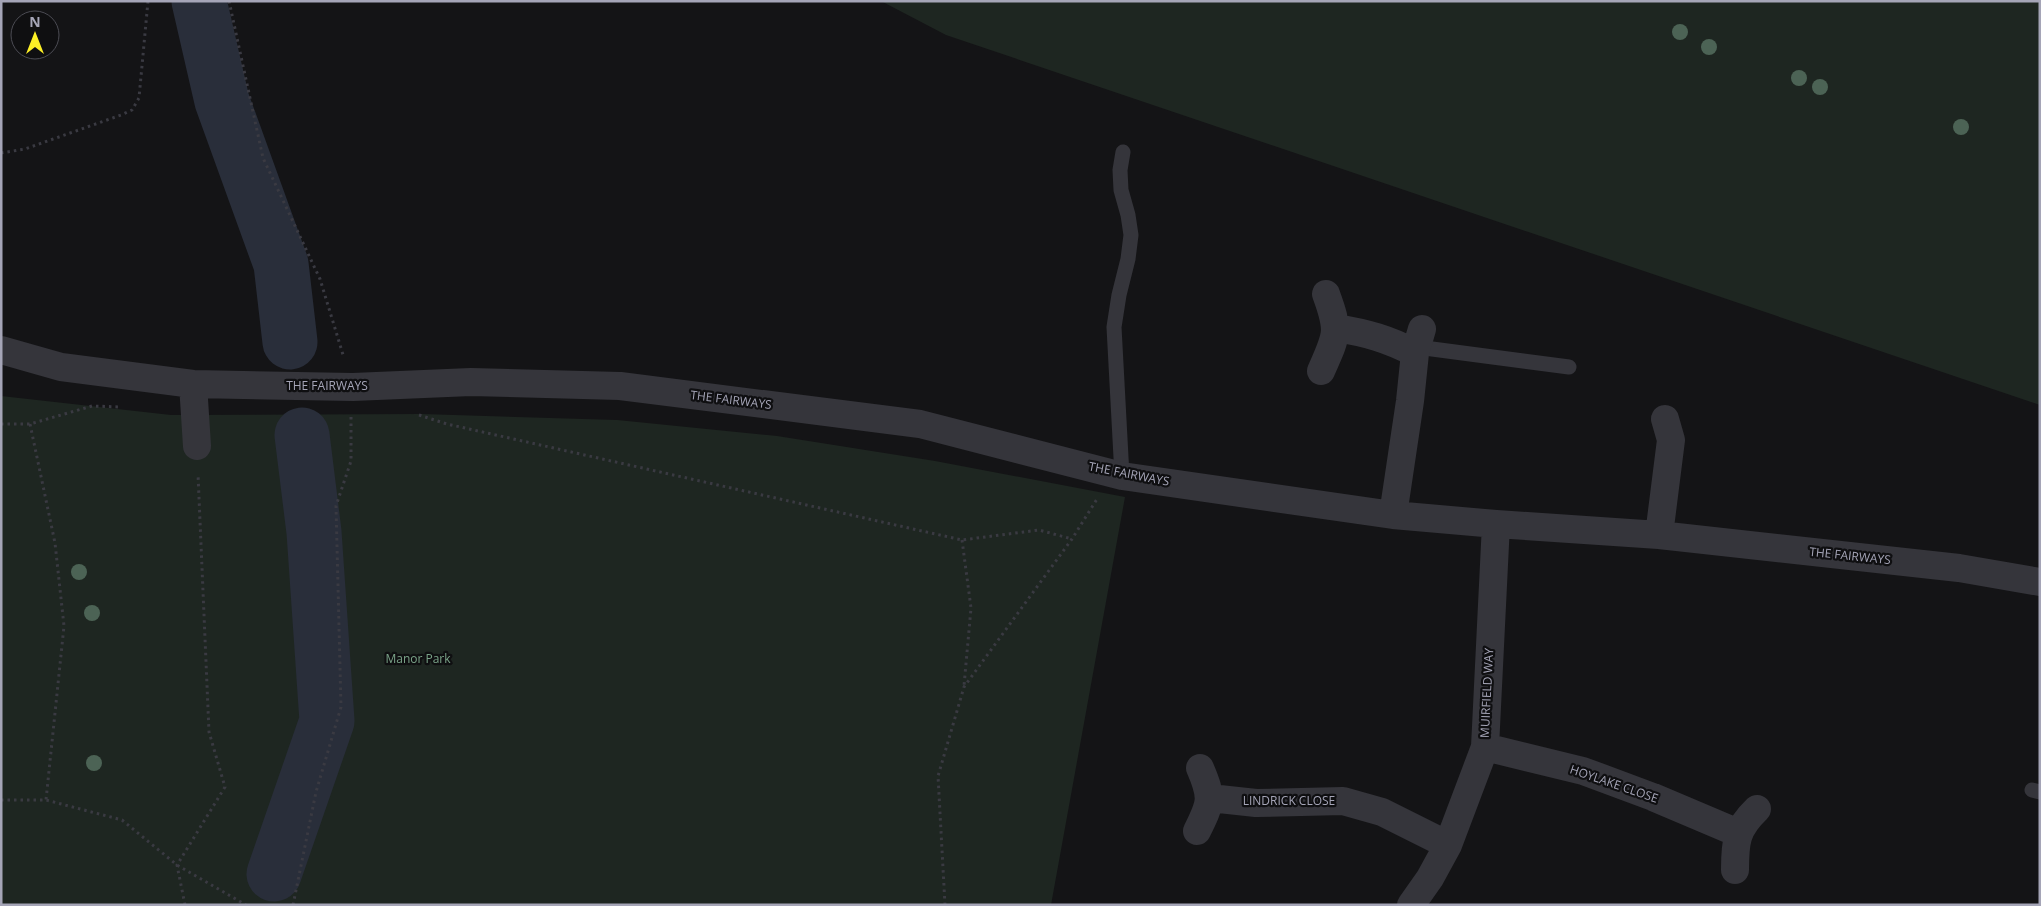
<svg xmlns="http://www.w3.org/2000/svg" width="2041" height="906" viewBox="0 0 2041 906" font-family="'Open Sans',sans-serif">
<rect width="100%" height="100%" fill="#141416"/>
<path fill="#1e2621" d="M881 1H2040V405L946 35Z
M1 396 171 415 422 414 617 420 777 436 935 461 1125 497 1051 905H1Z"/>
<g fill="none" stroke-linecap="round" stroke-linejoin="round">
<path stroke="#292e3a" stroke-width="55" d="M199 1 222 101 281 264 290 342
M274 874 327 721 314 532 302 435"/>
<path stroke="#3a3a42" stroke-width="3" stroke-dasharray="2.5 4" stroke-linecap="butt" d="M229 1 263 158 320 279 344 358
M1 153 25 149 121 115 132 110 139 98 148 1
M419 415 447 424 962 540 1039 530 1072 539
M1 424H30L92 406 120 407
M30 424 55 543 64 626 46 800
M962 540 971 608 964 686
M1 800H46L122 820 177 865 246 905
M185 905 177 865 225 787 209 732 198 474
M293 905 316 792 341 707 336 506 351 461V416
M945 905 938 776 964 687 1072 539 1097 499"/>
<path stroke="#35353b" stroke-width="15" d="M1417 347 1569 367
M1122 476 1114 327 1119 295 1128 259 1131 235 1128 215 1121 190 1120 170 1123 152
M2032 790 2040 792"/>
<path stroke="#35353b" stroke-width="28" d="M1336 328C1367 333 1388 339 1415 353
M1 350 61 367 193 384 353 387 471 382 620 386 920 424 1122 476 1393 515 1496 524 1659 535 1959 568 2040 582
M1321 371C1337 335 1340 332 1326 294
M193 384 197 446
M1393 515 1410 401 1415 353 1422 329
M1659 535 1671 440 1665 419
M1485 747 1583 771 1653 797 1738 833
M1210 798 1256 803 1343 801 1382 812 1448 845
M1197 831C1211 803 1213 798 1200 768
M1735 870C1735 842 1736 829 1757 809
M1411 905 1430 878 1448 845 1485 747 1496 524"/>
</g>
<g fill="#4c6355">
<circle cx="1680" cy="32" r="8"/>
<circle cx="1709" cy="47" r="8"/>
<circle cx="1799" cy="78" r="8"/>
<circle cx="1820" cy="87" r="8"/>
<circle cx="1961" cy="127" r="8"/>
<circle cx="79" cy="572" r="8"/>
<circle cx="92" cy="613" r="8"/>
<circle cx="94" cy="763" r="8"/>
</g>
<g text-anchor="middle" stroke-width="4.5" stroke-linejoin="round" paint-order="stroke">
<g font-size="12" fill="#a5a5b7" stroke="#0f0f11">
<text x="327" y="390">THE FAIRWAYS</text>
<text transform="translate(731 400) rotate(7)" y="4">THE FAIRWAYS</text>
<text transform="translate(1129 474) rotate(11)" y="4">THE FAIRWAYS</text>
<text transform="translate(1850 556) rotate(6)" y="4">THE FAIRWAYS</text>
<text transform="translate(1487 693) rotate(-87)" y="4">MUIRFIELD WAY</text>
<text transform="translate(1614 784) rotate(19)" y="4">HOYLAKE CLOSE</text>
<text x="1289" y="805">LINDRICK CLOSE</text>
</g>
<g font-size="12" fill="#7aa388" stroke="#0f0f11">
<text x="418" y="663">Manor Park</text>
</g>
</g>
<rect width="2041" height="906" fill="none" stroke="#a5a5b7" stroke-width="5"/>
<g transform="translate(35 35)"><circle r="24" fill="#0f0f11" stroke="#4b4b53"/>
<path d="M0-4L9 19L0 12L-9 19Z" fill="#fcef26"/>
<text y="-8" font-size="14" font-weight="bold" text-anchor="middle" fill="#a5a5b7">N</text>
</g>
</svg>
